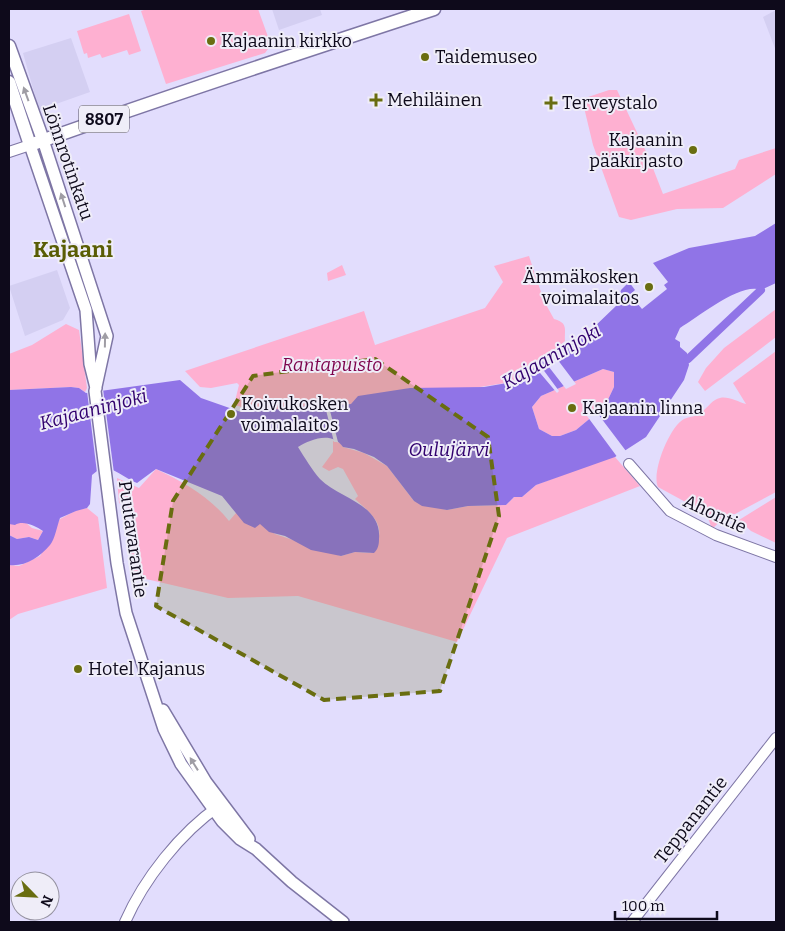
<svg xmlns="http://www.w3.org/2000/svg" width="785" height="931" viewBox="0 0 785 931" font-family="Bitter,serif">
<rect width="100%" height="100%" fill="#e2ddfd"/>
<path fill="#d4cff2" d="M272 9H320L322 15 279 30Z
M776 10V51L763 17Z
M71 38 90 92 39 110 23 53Z
M57 270 70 308 63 320 25 336 9 286Z"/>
<path fill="#feb0d1" d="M147 9H258L271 45 265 53 166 84 141 11Z
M129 14 141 51 129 55 127 50 102 58 100 54 88 58 87 53 84 54 77 31Z
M609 90H617L649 158 663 194 735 169 739 160 776 148V174L723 208 677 209 631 220 619 217 593 145 582 99Z
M529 256 544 301 554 319C569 323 564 330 565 341L518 381 467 389 410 388 351 404 332 406 241 412 242 407 234 405 239 385 237 383 211 388 200 387 185 371 364 311 375 345 485 308 503 282 494 266Z
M342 265 346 275 328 281 327 273Z
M776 309V337L705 391 698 382 706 368 724 348Z
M66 324 79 330 87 388 85 392 79 388 71 387 9 390V354L32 345Z
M776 351V492L735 514H728L712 529 708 518 702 511 658 487C651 472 670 426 684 419 691 416 697 417 702 412 708 407 713 399 720 398 728 396 738 402 746 404L733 383Z
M603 369 614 372V387L605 406 576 430 560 436H552L539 429 532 407 541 396Z
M333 441 340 443 343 447 364 453 387 466 414 501 447 510 468 506 506 505 514 497H522L536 485 610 457H615L640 486 507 538 457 642 298 596 228 598 133 576 130 558 133 510 119 503 117 478 139 488 156 469C184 482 211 498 229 521L236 513 263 524 275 534 341 556 355 552 371 553C389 528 375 517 355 499L358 496 343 469 338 467 329 471 322 467 333 452Z
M776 497V543L751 531 739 520Z
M87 508 98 517 107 588 18 614 9 620V565L19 566 40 556 60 519 77 510Z
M19 522H25L32 528 43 531 38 540 29 537 17 539 9 535V524Z"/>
<path fill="#9074e7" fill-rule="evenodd" d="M776 223V283L761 290C741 282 698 317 680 328L675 339 680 342V347L687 353 689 365 684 380 646 437 615 457 536 485 522 497H514L506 505 468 506 447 510 422 506 414 501 387 466 374 457 354 449 343 447C332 431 311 439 298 447 305 458 312 470 320 479 340 499 382 504 379 539 379 545 378 549 374 553L355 552 341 556 311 550 285 536 269 532 260 524 255 528 244 523 222 496 156 469 137 483C124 478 115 468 102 467L92 475 90 504 87 508 76 511 60 518C57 526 55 539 50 545 40 557 25 567 9 565V535L17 539 29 537 38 540 43 531C35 526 23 520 15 525L9 524V390L71 387 79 388 86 393 180 380 201 398 241 412 296 408 322 403 332 406 351 404 358 396 410 388 484 387 518 381 558 349 592 329 617 305 621 290 629 282 635 290 627 297 629 299 632 297 642 309 667 289 664 285 668 282 653 263 689 248 755 236ZM603 369 614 372V387L605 406 576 430 560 436H552L539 429 532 407 541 396Z"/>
<path fill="#e2ddfd" d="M551 351 576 384 566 389 542 358Z
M539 364 559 391 557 393 535 367Z
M103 389 114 473 103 469 97 473 87 391Z
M324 402 328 403 338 442H334Z
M595 410 626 451 618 458 587 416Z"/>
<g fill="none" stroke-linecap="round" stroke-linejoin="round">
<path stroke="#9074e7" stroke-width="8" d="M688 359 761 290"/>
<g stroke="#7e76a5" stroke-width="12">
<path id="tertiary" d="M9 152 30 145
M629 464 670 511 716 535 776 557
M125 922C144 879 180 833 219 806
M632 922 776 738"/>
</g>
<g stroke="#7e76a5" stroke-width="14">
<path id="secondary" d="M43 140 107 336 95 391 117 563 126 613 164 729 181 764 222 821 240 839 256 849 292 882 343 922
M30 145 86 310 90 364 96 388
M163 710 206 782 249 839"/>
</g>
<g stroke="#7e76a5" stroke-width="15">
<path id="primary" d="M9 46 43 140
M9 82 30 145C164 97 299 53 434 9"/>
</g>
<use href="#tertiary" stroke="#fff" stroke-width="10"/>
<use href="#secondary" stroke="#fff" stroke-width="11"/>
<use href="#primary" stroke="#fff" stroke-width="12"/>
</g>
<defs><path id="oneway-solid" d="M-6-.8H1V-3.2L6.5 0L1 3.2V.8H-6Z" transform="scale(1.25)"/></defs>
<g fill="#9f9da4">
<use href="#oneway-solid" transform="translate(26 94) rotate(-110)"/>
<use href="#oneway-solid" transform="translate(63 200) rotate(-108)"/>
<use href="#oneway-solid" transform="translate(105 340) rotate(-89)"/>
<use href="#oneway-solid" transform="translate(194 764) rotate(-122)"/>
</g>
<path fill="#696d10" fill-opacity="0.2" stroke="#696d10" stroke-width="4" stroke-dasharray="10 6" stroke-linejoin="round" d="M375 359 488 437 499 516 440 691 324 700 156 606 173 501 253 376Z"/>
<g fill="#696d10" stroke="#efedf8" stroke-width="2">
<circle cx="211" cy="41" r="5"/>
<circle cx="425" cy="57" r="5"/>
<path d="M373.5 92.5h5v5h5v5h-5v5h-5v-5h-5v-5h5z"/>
<path d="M548.5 95.5h5v5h5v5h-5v5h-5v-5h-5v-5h5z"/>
<circle cx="693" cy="150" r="5"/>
<circle cx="649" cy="287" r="5"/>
<circle cx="572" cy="408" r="5"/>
<circle cx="231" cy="414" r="5"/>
<circle cx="78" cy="669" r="5"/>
</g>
<g text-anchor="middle" stroke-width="4" stroke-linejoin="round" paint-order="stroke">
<rect fill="#efedf8" stroke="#524e5d" stroke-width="1" x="79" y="105.5" width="50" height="27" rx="4"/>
<g font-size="16" font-weight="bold" fill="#0e0a1b">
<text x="104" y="125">8807</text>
</g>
<g font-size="18" fill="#0e0a1b" stroke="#efedf8" text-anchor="start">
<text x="221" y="47">Kajaanin kirkko</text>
<text x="435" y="63">Taidemuseo</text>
<text x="387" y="106">Mehiläinen</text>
<text x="562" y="109">Terveystalo</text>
<text x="683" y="146" text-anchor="end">Kajaanin<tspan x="683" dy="21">pääkirjasto</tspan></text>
<text x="639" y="283" text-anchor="end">Ämmäkosken<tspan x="639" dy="21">voimalaitos</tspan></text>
<text x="241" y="410">Koivukosken<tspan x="241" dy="21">voimalaitos</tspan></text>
<text x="582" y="414">Kajaanin linna</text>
<text x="88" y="675">Hotel Kajanus</text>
</g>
<g font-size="18" fill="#0e0a1b" stroke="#efedf8">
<text transform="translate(68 162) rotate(71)" y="6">Lönnrotinkatu</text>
<text transform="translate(715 514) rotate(25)" y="6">Ahontie</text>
<text transform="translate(133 539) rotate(82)" y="6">Puutavarantie</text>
<text transform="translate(691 820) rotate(-52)" y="6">Teppanantie</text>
</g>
<g font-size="18" font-style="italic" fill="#7c024c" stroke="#efedf8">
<text x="332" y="371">Rantapuisto</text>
</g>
<g font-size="19" font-style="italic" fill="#31006e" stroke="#efedf8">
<text transform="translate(551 356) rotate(-30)" y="7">Kajaaninjoki</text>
<text transform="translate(93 409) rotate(-15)" y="7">Kajaaninjoki</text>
<text x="449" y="456">Oulujärvi</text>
</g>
<g font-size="22" font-weight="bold" fill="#595d04" stroke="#efedf8">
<text x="73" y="257">Kajaani</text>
</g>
</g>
<rect width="785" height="931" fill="none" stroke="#0e0a1b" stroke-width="20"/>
<g transform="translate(35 896) rotate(114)"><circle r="24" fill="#efedf8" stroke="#9592a0"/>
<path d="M0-4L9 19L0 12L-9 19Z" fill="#696d10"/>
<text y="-8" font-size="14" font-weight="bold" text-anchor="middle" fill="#0e0a1b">N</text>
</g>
<path d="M615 911v8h102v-8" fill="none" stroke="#0e0a1b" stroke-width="2.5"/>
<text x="622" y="911" font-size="15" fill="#0e0a1b" stroke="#efedf8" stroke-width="4" paint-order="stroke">100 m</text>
</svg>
